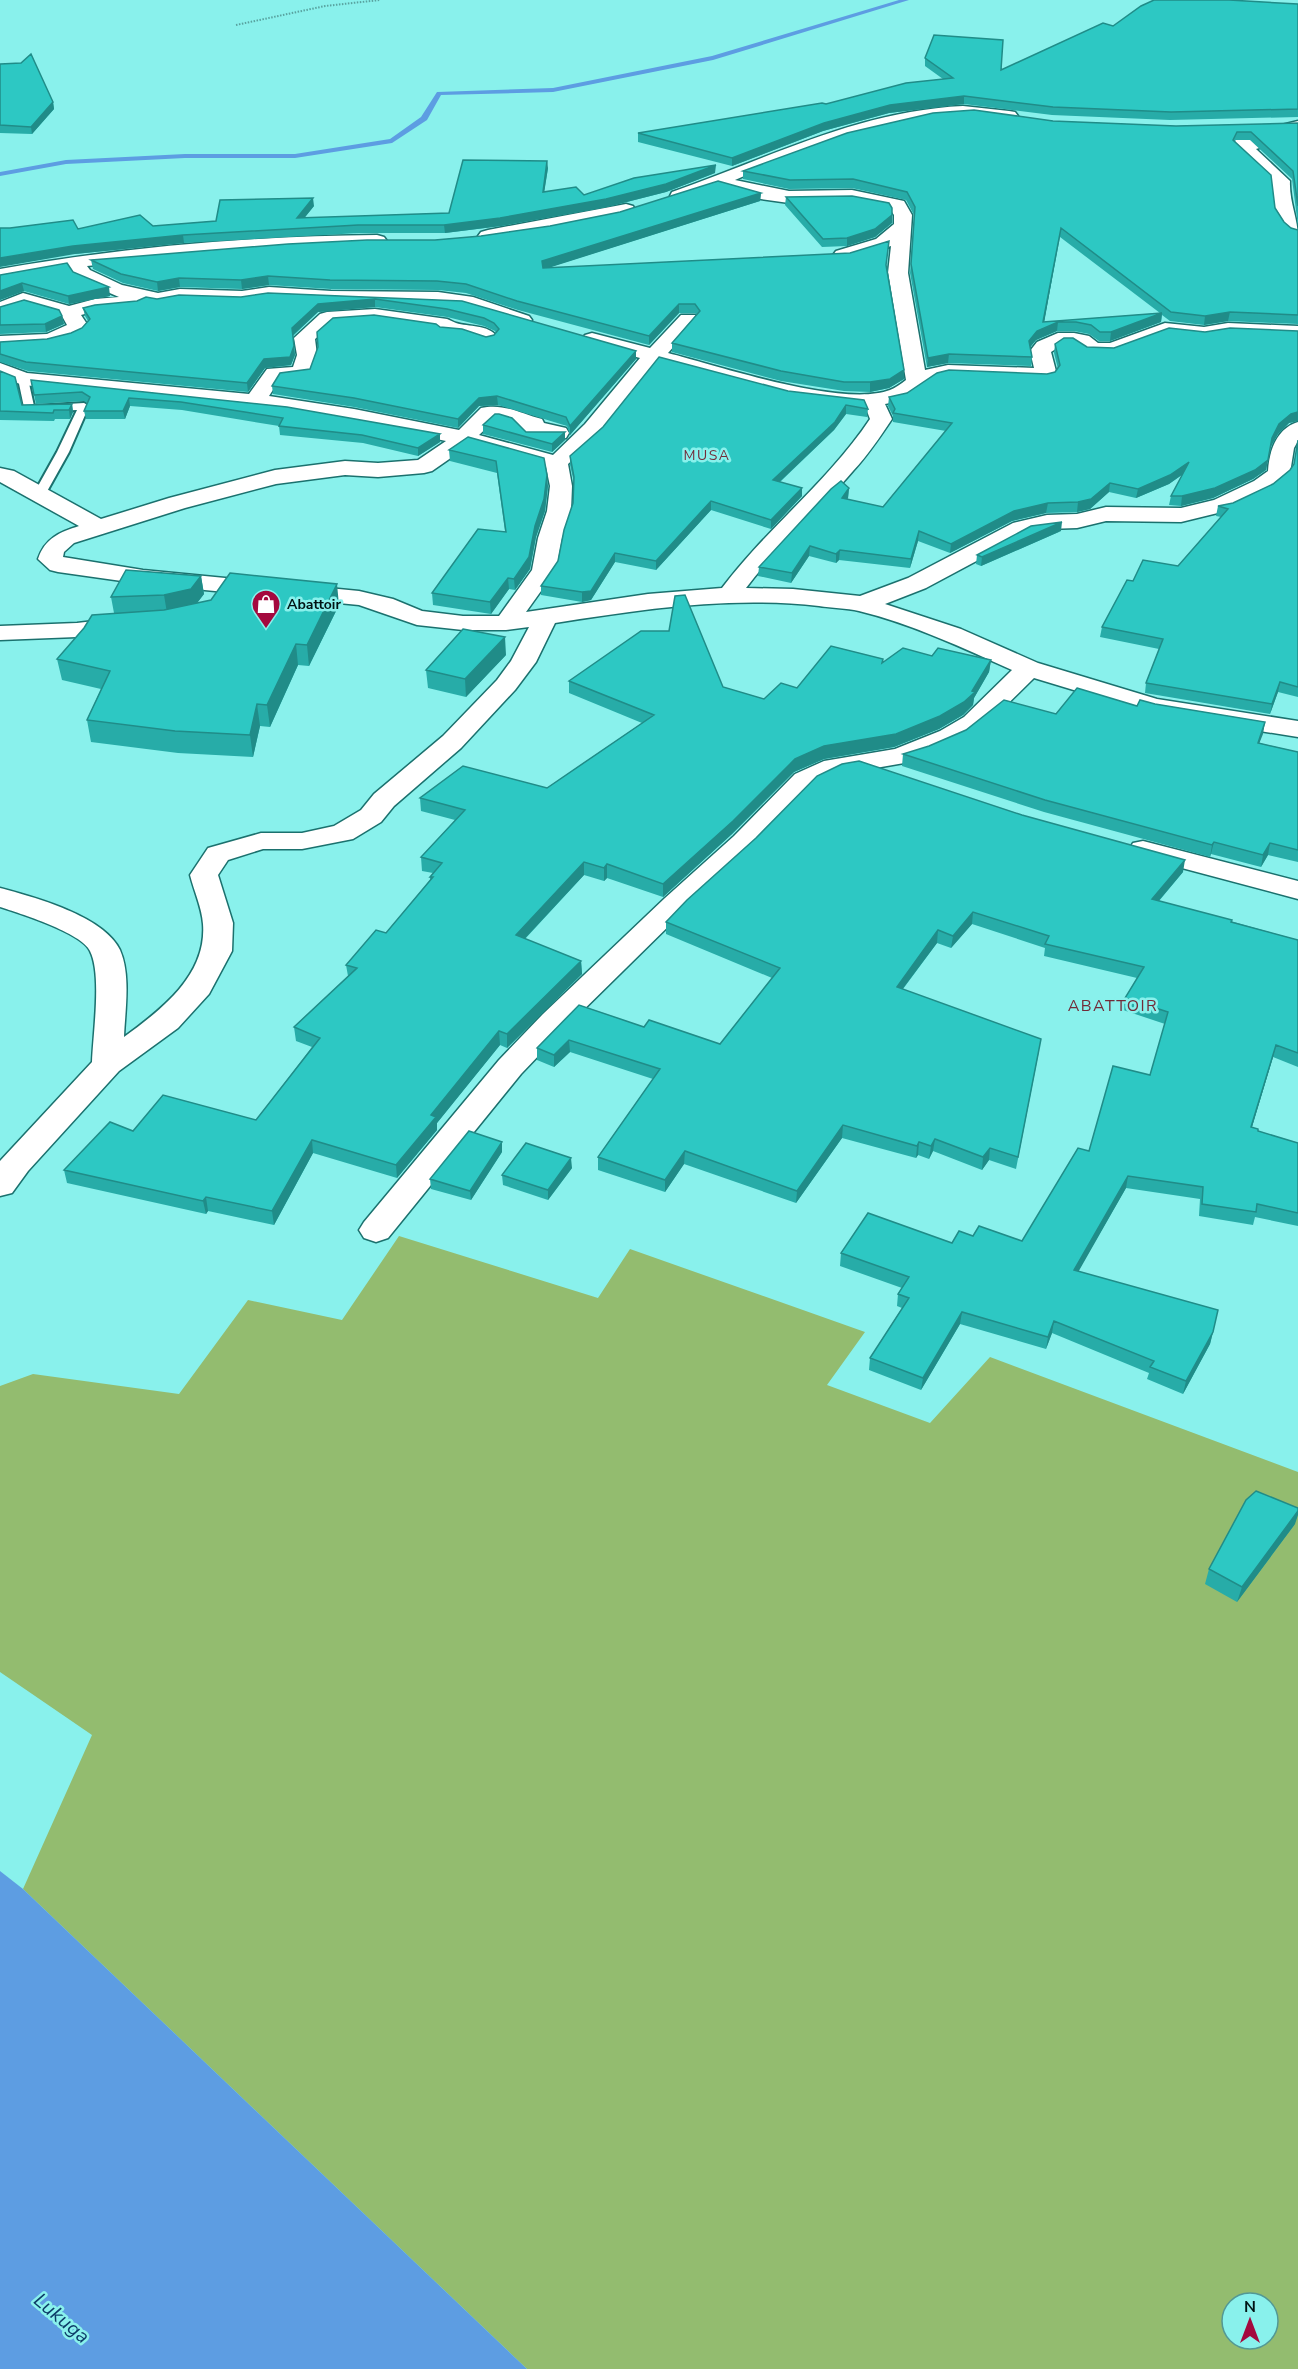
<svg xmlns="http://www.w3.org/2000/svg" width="1298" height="2369" viewBox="0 0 1298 2369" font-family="'Nunito Sans',sans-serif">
<rect width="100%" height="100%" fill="#89f1ec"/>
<path fill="#93bc6f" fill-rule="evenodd" d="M399 1236 598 1298 630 1249 865 1332 827 1385 930 1423 990 1357 1298 1472V2369H527L23 1889 92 1735 0 1672V1386L33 1374 179 1394 248 1300 342 1320ZM1232 2303H1268V2339H1232Z"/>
<path fill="#5d9de2" d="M0 1871 23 1889 527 2369H0Z"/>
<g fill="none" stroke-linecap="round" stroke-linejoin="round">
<path fill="#5d9de2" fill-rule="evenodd" d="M899 0H909L713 60 553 92 441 95 427 120 392 143 295 158H185L66 164 0 176V172L66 160 185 154H295L390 139 421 117 437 92 553 88 712 56Z"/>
<g stroke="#1b716e" stroke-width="4">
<path id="service" d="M23 376 28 379 34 406 84 403 89 406 69 452 45 495 39 498 33 495 57 452 77 410 25 412 18 379Z"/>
</g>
<g stroke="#1b716e" stroke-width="3">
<path id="minor" d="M963 106 1009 111 1015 112 1018 116 1015 120 1009 121C994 119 979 116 963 116 884 117 806 149 735 180L789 191 852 190 904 201 912 215 908 273 925 370 948 365 1034 368 1030 351 1037 342 1058 333H1074L1089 336 1098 343H1110L1165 323 1204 327 1228 323 1298 326V338L1228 335 1204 339 1167 335 1113 355 1086 354 1073 345H1062L1051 352 1057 375 1053 379 1046 381 948 377 935 380 905 400 885 404 892 419C880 437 868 455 853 471 819 511 778 545 746 588L793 589 860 596 908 578 1013 523 1047 515 1077 514 1106 507 1181 508 1214 500 1254 481 1268 471C1269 451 1277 428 1298 422V441L1294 448 1290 473 1287 478 1270 491 1230 510 1181 522 1106 521 1077 528 1047 529 1029 533 926 588 885 604 961 629 1038 663 1157 699 1298 721V737L1153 714 1034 678 982 729 958 743 910 762 841 774 815 786 754 848 685 910 565 1028 521 1074 388 1238 376 1242 364 1238 359 1230 364 1222 499 1060 543 1014 665 898 734 836 795 774 824 761 895 749 940 731 964 717 1012 670C963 648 912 624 859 611 846 608 832 608 819 606 730 596 643 609 555 623L536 662 515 690 461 748 394 806 381 822 353 839 302 849H263L228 860 218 875 233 923 232 951 209 994 178 1028 119 1071 28 1171 12 1193 0 1196V1161L92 1062C93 1034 102 974 90 951 82 933 19 913 0 907V888C34 897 104 916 120 950 131 975 125 1011 124 1037 161 1010 207 975 203 924 202 908 194 891 190 875L208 848 261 833H302L334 826 361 810 374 794 443 736 497 680 511 661 529 627 506 630H463L417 625 359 605 143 584 58 572 50 570 38 559C45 538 60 532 79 526L0 482V468L14 471 101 519 169 498 275 470 345 461 378 463 418 460 446 441C306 410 165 399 23 385L0 377V363L27 373 249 394 267 369 293 367 297 355 294 338 320 314 327 312 375 309 447 319C450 320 453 322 456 323 468 327 489 324 497 337L494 341 487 343 463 335 441 333 438 330 375 321 333 324 315 339 317 355 309 377 280 379 269 396 354 409 459 430 481 408C505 403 520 414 542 419L544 423 566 428 569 433 566 438C559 439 534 439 527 438 520 427 509 420 495 420L479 435 553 455 585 424 640 358 585 343 582 339 585 335 592 333 650 348 681 315H695L698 319 668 353C719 366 843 408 890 390 895 388 901 384 906 380L888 273 891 246 843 261 836 259 833 255 836 251 876 239 894 224V215L890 209 852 202 789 203 761 199 718 187 679 202 672 200 670 196 672 192C769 158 858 111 963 106ZM659 363C726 381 795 406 865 406L870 419C828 482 767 528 722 588L648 594 526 612 556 570 562 538 571 511 572 486 568 464 601 434 635 390ZM468 446 546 467 550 486 547 511 538 538 532 570 499 616H463L422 611 393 599 359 591 143 570 63 557 64 552 74 543 185 508 276 484 345 475 378 477 424 473 432 471Z
M1298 121V131L1275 137 1272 144 1256 149 1290 181C1289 202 1298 218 1298 238 1275 232 1270 202 1272 182L1237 151 1196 149 1190 148 1187 144 1190 140 1196 139 1252 140 1258 137 1261 130Z
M626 204 633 206 635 210 633 214 488 242 481 240 478 236 481 232 488 230Z
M377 235 384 237 387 241 384 245 224 252 87 266 90 270 122 285 158 293 180 289 242 291 269 287 331 291 438 292 473 297 529 316 532 320 529 324 522 326 463 307 438 304 331 303 269 299 242 303 180 301 158 305 147 303 138 307 96 311 81 315 89 327C74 349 24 347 0 348V336L47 334 67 325 62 316 25 306 0 314V302L23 293 69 306 95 299 119 297 75 278 69 268 0 281V269C125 247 250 236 377 235Z
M128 617 137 619 140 624 137 629 77 637 0 640V626L77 623Z
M1143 841 1298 881V899L1133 855 1129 849 1133 843Z"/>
</g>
<path stroke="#59a3a0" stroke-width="2" stroke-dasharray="1.5 1.5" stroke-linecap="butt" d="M236 25 325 6 380 0"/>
<use href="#service" fill="#fff" fill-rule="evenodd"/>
<use href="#minor" fill="#fff" fill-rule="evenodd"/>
</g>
<path fill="#27aca8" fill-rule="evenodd" d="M1298 4V117L1170 120 1052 115 964 104 889 113 823 131 732 166 638 142V133L826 104 943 79 925 66V58L1001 70 1113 26Z
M0 64 53 102 54 109 32 134 0 133Z
M1053 121 1176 126 1298 123V226L1292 179 1250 140H1236L1235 141 1284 222 1291 228 1298 230V324L1228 321 1204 325 1170 321 1162 315 1161 322 1110 341H1099L1089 334 1074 331H1057L1036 340 1030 347 1032 357 1031 366 948 363 927 367 910 273 914 215 906 200 852 188 789 189 743 179V171ZM1060 237 1160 313 1044 322Z
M548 168 544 192 584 195 715 173 666 192 607 207 501 226 445 233H359L184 243 75 254 78 229 153 226 216 221 314 206 304 218 449 213Z
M761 193 760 201 550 267 887 266 904 370V379L889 388 870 392 844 391 781 381 672 352V343L696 315 695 313H679L649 345 518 310 466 293 438 290 331 289 269 285 242 289 180 287 158 291 123 283 93 269 91 260 435 240 481 236 550 226Z
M786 197 892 223 875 237 847 246 822 247 785 205Z
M73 272 110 296 69 304 24 291 0 300V275Z
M268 293 462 301 636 351V359L570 435 567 426 498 405 479 406 458 428 354 407 273 394 272 386 310 369 440 327 486 337 494 335 496 333 495 331 484 326 447 317 375 307 318 312 293 336 295 355 291 365 265 368 248 392 28 371 0 362V342L47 339 71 333 82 328 88 321 85 316 83 308 157 299 241 297Z
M0 307 62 316 64 324 46 332 0 334Z
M1298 331V421L1289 423 1278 434 1270 448 1266 470 1253 479 1213 498 1181 506 1169 505 1171 496 1182 475 1169 484 1136 498 1109 492 1090 509 1077 512 1046 513 1012 521 950 553 918 541 910 568 839 560 836 563 809 556 791 583 758 576 759 567 849 488 848 498 847 499 883 507 946 431 893 422V416L888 406 889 397 1047 374 1055 372 1058 369 1054 353 1055 344 1087 347 1114 348 1205 332Z
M0 371 22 405 72 404 73 412 70 419H55L54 421 0 420Z
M31 380 287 407 440 442 418 456 363 443 280 435 279 426 182 410 130 406 125 419H86L84 411 87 403 84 401 36 404Z
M788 391 868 409 867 417 846 414 834 430 780 482 802 496 771 529 711 510 656 570 615 562 591 600 582 602 541 595V586L558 561 573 503 574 483 570 465V456Z
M483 425 526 432H565V440L552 452 483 434Z
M468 437 548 486 545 511 536 537 530 569 515 590 509 589 491 614 433 605 432 593 505 531 497 473 450 461 449 450Z
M1298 440V697L1278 692 1270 714 1145 693 1146 683 1159 649 1100 637 1102 627 1133 581 1178 566 1221 517 1216 516 1218 506 1233 503 1273 484 1290 470 1294 465Z
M1061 531 981 566 976 564 977 555Z
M201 576 204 594 197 603 339 605 309 666 298 665 270 727 260 726 253 757 178 753 91 742 87 720 101 689 62 680 57 659 114 613 111 597Z
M506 655 466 697 428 688 426 670Z
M932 656 991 660 989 672 974 698 973 705 963 715 939 729 894 747 824 759 794 772 732 834 663 897 607 878 604 881 584 875 525 939 581 961 582 974 507 1048 500 1045 437 1123V1130L397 1178 313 1153 274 1225 208 1211 206 1214 67 1183 64 1170 133 1131 256 1120 312 1047 296 1041 294 1027 348 976 346 965 386 933 430 880V877L433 873 422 871 421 857 455 820 421 811 420 798 547 788 642 723 569 693V681L723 687 764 699 797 688 883 662Z
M1155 704 1265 722 1259 743 1298 752V862L1268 855 1261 867 1211 854 1210 857 1044 812 902 766 903 754 1056 714Z
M1183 872 1159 901 1298 940V1067L1273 1057 1252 1127 1258 1131 1298 1143V1226L1255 1217 1253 1225 1199 1216 1200 1199 1126 1188 1078 1271 1213 1332 1210 1344 1183 1394 1147 1379 1149 1373 1052 1333 1046 1349 960 1324 921 1390 869 1370 870 1358 902 1308 897 1306 898 1294 902 1288 840 1266 841 1253 952 1243 973 1236 1022 1241 1089 1151 1150 1075 1165 1024 1123 1010 1125 998 1137 978 1044 956 1045 948 972 924 951 948 937 943 903 989 1039 1051 1016 1169 989 1160 982 1170 933 1151 929 1159 918 1155 916 1158 842 1138 796 1203 684 1164 665 1192 598 1170V1157L653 1079 570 1052 554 1067 537 1060V1048L579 1005 644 1027 720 1044 772 978 666 934V922Z
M502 1152 471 1200 431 1189 430 1179Z
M572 1168 548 1200 503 1185 502 1175Z
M1295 1524 1237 1602 1205 1584 1209 1569Z"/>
<path fill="#208c88" d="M964 96V104L889 113 823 131 732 166V158L824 123 890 105Z
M53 102 54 109 32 134 31 127Z
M547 161 548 168 543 200V192Z
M716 165 715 173 666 192 607 207 501 226 445 233 444 225 500 218Z
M761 193 760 201 542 270V261Z
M313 198 314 206 298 226 297 218Z
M892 215V223L875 237 847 246V238Z
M1061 228 1043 329 1058 322 1057 331 1036 340 1028 350 1029 341Z
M183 235 184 243 75 254 0 267V258L73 246Z
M268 276 269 285 242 289 241 280Z
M179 278 180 287 158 291 157 282Z
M22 283 24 291 0 300V291Z
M109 287 110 296 69 304 68 296Z
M375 299V307L318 312 292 336V328L318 304Z
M679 304V313L649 345V336Z
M1230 312 1228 321 1204 325 1205 316Z
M1162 313 1161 322 1110 341 1111 332Z
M62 316 64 324 46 332 45 324Z
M294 346 295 355 291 365 265 368 248 392 247 383 264 359Z
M636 351V359L570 435V426Z
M949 354 948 363 927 367 928 358Z
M904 370V379L889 388 870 392V382Z
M497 396 498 405 479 406 458 428V419L479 398Z
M129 398 130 406 125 419 123 411Z
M72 404 73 412 70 419 69 410Z
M846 405V414L834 430 773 488V480Z
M1298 412V421L1289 423 1278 434 1270 448 1272 438 1279 424 1291 414Z
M565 432V440L552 452V444Z
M440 434V442L418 456V448Z
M1268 460 1266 470 1253 479 1213 498 1181 506 1182 496Z
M1189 462 1187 471 1169 484 1136 498 1138 489Z
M547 475 548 486 545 511 536 537 530 569 515 590 514 579 535 526Z
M1110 483 1109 492 1090 509 1077 512 1078 502Z
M802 488V496L771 529V520Z
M849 488 848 498 842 508V498Z
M711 501V510L656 570V561Z
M1048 503 1046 513 1012 521 950 553 951 544 1014 511Z
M1062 522 1061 531 981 566 982 557Z
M919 531 918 541 910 568 911 559Z
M810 546 809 556 791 583 792 573Z
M840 550 839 560 836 563V554Z
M615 553V562L591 600 582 602V592Z
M201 576 204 594 194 607 167 613 164 595Z
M508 578 509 589 491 614 490 602Z
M337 584 339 605 309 666 307 645Z
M505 637 506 655 466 697 465 679Z
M296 644 298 665 270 727 267 705Z
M991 660 989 672 974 698 973 705 963 715 939 729 894 747 824 759 794 772 732 834 663 897V884L795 759 824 746 972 691Z
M1280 682 1278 692 1270 714 1272 704Z
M257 704 260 726 253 757 250 735Z
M1265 722 1263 734 1255 754 1258 743Z
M1214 842 1211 854 1210 857 1212 845Z
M1270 843 1268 855 1261 867 1263 855Z
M1185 860 1183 872 1150 911 1152 899Z
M584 862V875L516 948V935Z
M607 864V878L604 881V868Z
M973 912 972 924 951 948 953 936Z
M938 930 937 943 895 999 897 987Z
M581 961 582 974 507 1048V1034Z
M499 1031 500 1045 437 1123V1130L397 1178 396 1165 431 1115Z
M569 1040 570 1052 554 1067V1055Z
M1276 1045 1273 1057 1248 1140 1251 1127Z
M843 1125 842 1138 796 1203 797 1191Z
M935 1139 933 1151 929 1159 931 1146Z
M312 1140 313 1153 274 1225 272 1211Z
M502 1142V1152L471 1200 470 1191Z
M919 1142 918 1155 916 1158 917 1146Z
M990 1148 989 1160 982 1170 983 1157Z
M685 1151 684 1164 665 1192V1180Z
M571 1158 572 1168 548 1200V1190Z
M1128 1176 1126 1188 1072 1283 1074 1270Z
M206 1197 208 1211 206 1214 203 1201Z
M962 1312 960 1324 921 1390 923 1378Z
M1054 1321 1052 1333 1046 1349 1048 1337Z
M1213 1332 1210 1344 1183 1394 1186 1381Z
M1298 1511V1515L1295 1524 1237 1602 1242 1587Z"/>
<path fill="#2dc8c3" stroke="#208c88" stroke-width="1.5" d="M1154 0H1229L1298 4V109L1171 112 1053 107 964 96 890 105 824 123 732 158 638 133 822 103 826 104 906 83 953 78 925 58 934 35 1003 40 1001 70 1103 23 1113 26 1141 6Z
M31 54 53 102 31 127 0 125V64L21 63Z
M974 110 1053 121 1176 126 1298 123V206L1293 171 1251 132H1237L1233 140 1271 175 1275 208 1284 222 1291 228 1298 230V315L1230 312 1205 316 1171 312 1061 228 1043 322 1162 313 1111 332H1100L1091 325 1076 322H1058L1037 331 1029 341 1032 357 949 354 928 358 911 264 915 207 907 192 853 179 790 180 743 171 847 133 933 113Z
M463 160 547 161 543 192 576 187 584 195 634 178 716 165 666 184 606 199 500 218 444 225H358L183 235 73 246 0 258V228H10L73 220 78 229 140 215 153 226 216 221 220 200 313 198 297 218 449 213Z
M718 181 761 193 542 261 543 268 850 253 889 241 886 265 904 370 890 379 870 382H844L781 371 672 343 700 311 695 304H679L649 336 517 301 466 284 437 281 330 280 268 276 241 280 179 278 157 282 121 274 91 260 288 244 367 240H435L481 236 550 226 620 212Z
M852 196 889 203 892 208V215L875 229 847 238 823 239 786 197Z
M67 263 73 272 109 287 68 296 22 283 0 291V275Z
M268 293 462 301 636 351 570 426 566 417 497 396 479 398 458 419 354 398 272 386 280 373 310 369 318 347 317 332 333 318 374 315 436 324 440 327 462 329 486 337 494 335 499 329 494 323 484 318 447 309 375 299 318 304 292 328 294 346 290 357 264 359 247 383 26 362 0 354V342L47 339 71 333 82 328 90 319 83 308 95 305 137 301 146 297 157 299 179 295 241 297Z
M24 300 59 310 62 316 45 324 0 325V307Z
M1169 328 1205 332 1230 328 1298 331V412L1291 414 1279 424 1272 438 1268 460 1255 470 1215 488 1182 496H1171L1189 462 1170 475 1138 489 1110 483 1091 499 1078 502 1048 503 1014 511 951 544 919 531 911 559 840 550 836 554 810 546 792 573 759 567 831 489 841 481 849 488 842 498 883 507 952 423 893 413 895 409 889 397 907 393 937 373 949 370 1047 374 1055 372 1060 365 1055 344 1064 338H1073L1087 347 1114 348Z
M659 357 788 391 864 400 868 409 846 405 835 422 773 480 802 488 771 520 711 501 656 561 615 553 591 591 582 592 541 586 558 561 564 530 573 503 574 477 570 456 603 427Z
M0 371 15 377 22 405 72 404 69 410H54L53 413 0 411Z
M31 380 287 407 440 434 418 448 362 435 279 426 283 418 181 402 129 398 123 411H84L90 397 82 392 34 395Z
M495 414H499L512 418 526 432H565L552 444 483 425Z
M468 437 544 458 547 475 544 499 535 526 529 557 514 579 508 578 490 602 432 593 478 529 506 532 496 461 449 450Z
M1298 440V687L1280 682 1272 704 1146 683 1163 639 1102 627 1127 580 1133 581 1143 560 1178 566 1228 509 1218 506 1233 503 1273 484 1290 470 1294 464Z
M1062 522 982 557 977 555 1031 526Z
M126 570 201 576 191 589 164 595 111 597Z
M230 573 337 584 307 645 296 644 267 705 257 704 250 735 175 731 87 720 110 671 57 659 84 628 92 615 164 610 211 600Z
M685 595 723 687 764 699 781 683 797 688 831 646 883 659 882 663 903 648 932 656 938 648 991 660 972 691 975 692 964 702 940 716 896 734 824 746 795 759 733 821 663 884 607 864 604 868 584 862 516 935 581 961 507 1034 499 1031 431 1115 436 1117 396 1165 312 1140 272 1211 206 1197 203 1201 64 1170 110 1122 133 1131 163 1095 256 1120 320 1038 294 1027 357 968 346 965 376 930 386 933 433 877H430L442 863 421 857 465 810 420 798 463 766 547 788 654 715 569 681 641 631H669L675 596Z
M463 629 505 637 465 679 426 670Z
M1077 688 1137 706 1140 700 1155 704 1265 722 1258 743 1298 752V850L1270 843 1263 855 1214 842 1212 845 1045 800 903 754 929 746 966 730 1004 700 1056 714Z
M859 761 1022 815 1185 860 1152 899 1232 920 1231 922 1298 940V1053L1276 1045 1251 1127 1258 1129V1131L1298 1143V1213L1257 1204 1256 1212 1202 1204 1203 1187 1128 1176 1074 1270 1218 1310 1213 1332 1186 1381 1150 1367 1154 1361 1054 1321 1048 1337 962 1312 923 1378 870 1358 909 1298 898 1294 909 1277 841 1253 868 1213 952 1243 959 1231 973 1236 979 1226 1022 1241 1078 1148 1089 1151 1113 1066 1150 1075 1168 1012 1125 998 1144 967 1045 944 1049 936 973 912 953 936 938 930 897 987 1041 1039 1018 1157 990 1148 983 1157 935 1139 931 1146 919 1142 917 1146 843 1125 797 1191 685 1151 665 1180 598 1157 660 1069 569 1040 554 1055 537 1048 579 1005 644 1027 649 1020 720 1044 780 968 666 922 687 900 756 838 817 776 842 764Z
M469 1131 502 1142 470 1191 430 1179Z
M526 1143 571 1158 548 1190 502 1175Z
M1256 1491 1298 1508V1511L1242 1587 1209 1569 1246 1500Z"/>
<defs>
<g id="shop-pin" transform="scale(1.5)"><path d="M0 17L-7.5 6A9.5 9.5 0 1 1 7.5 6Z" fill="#a4093e" stroke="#89f1ec"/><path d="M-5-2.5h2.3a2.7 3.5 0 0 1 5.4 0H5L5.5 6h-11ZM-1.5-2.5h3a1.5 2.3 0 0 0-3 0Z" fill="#fff"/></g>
</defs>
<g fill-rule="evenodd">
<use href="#shop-pin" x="266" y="604"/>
</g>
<g text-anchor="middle" stroke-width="5" stroke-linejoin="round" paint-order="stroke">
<g font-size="14" letter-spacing="1.5" fill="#722b38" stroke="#89f1ec">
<text x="707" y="460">MUSA</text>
</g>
<g font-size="14" font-weight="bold" fill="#001313" stroke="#89f1ec" text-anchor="start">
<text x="287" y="609">Abattoir</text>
</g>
<g font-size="16" letter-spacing="1.5" fill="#722b38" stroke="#89f1ec">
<text x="1113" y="1011">ABATTOIR</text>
</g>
<g font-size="20" font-style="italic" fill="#0d3c68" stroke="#89f1ec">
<text transform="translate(62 2318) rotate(40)" y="7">Lukuga</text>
</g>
</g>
<g transform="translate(1250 2321)"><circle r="28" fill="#89f1ec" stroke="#529895" stroke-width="1.5"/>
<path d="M0-4.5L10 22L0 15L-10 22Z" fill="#a4093e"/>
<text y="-9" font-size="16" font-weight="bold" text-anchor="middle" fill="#001313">N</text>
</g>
</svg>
